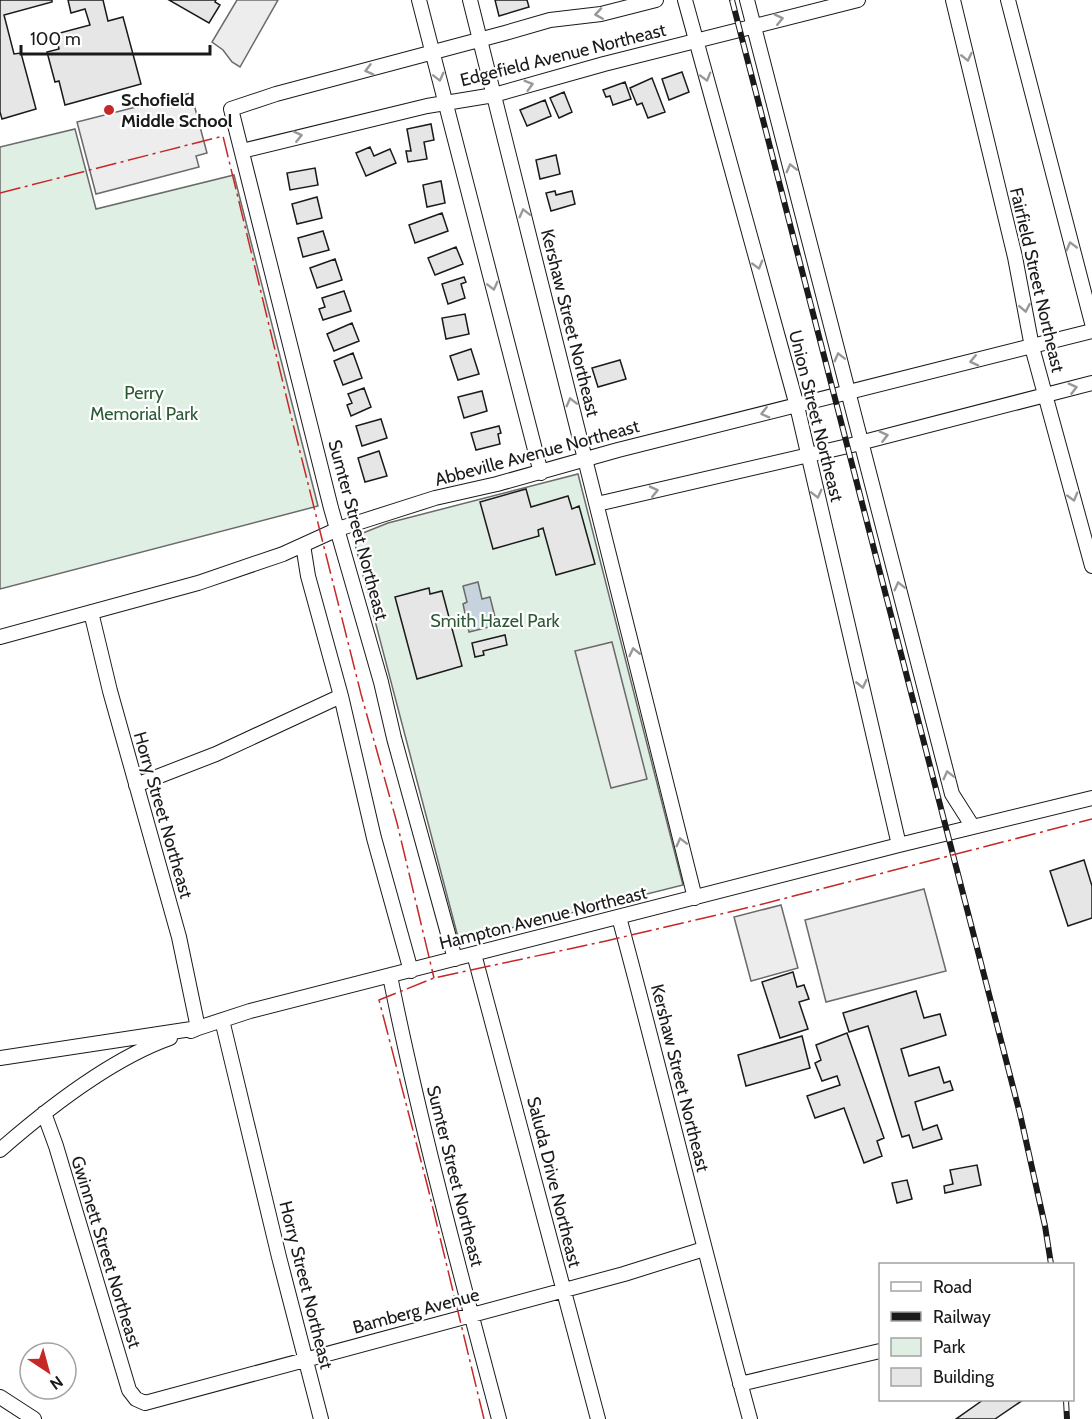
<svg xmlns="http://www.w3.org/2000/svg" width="1092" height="1419" viewBox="0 0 1092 1419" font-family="Cabin,sans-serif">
<rect width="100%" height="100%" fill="#fff"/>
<path fill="#e0efe3" stroke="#6a6a6a" stroke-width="1.5" d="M75 129 96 209 234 175 318 506 0 589V147Z
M578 474 683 885 459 941 353 537 388 523Z"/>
<path fill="#ededed" stroke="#6a6a6a" stroke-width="1.5" d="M237 0H278L240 67 232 62 223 50 212 42Z
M191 93 207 153 196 156 199 167 96 194 77 122Z
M612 642 647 779 611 788 575 651Z
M924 889 946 971 826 1002 805 920Z
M781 905 798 968 751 981 734 917Z"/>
<path fill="#c6d2dc" stroke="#6a6a6a" stroke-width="1.5" d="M478 582 482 599 490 597 497 625 469 632 463 604 467 602 463 586Z"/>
<path fill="#e6e6e6" stroke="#1a1a1a" stroke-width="1.5" d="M0 0H52V2L4 15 14 54 21 53 36 109 2 119 0 112Z
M68 0H103L108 21 123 17 141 84 65 105 59 81 55 82 47 52 59 49 56 34 90 25 85 9 71 13Z
M169 0H216L215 2 220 5 209 23Z
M495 0H527L529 7 499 16Z
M682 72 689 92 669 100 662 79Z
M652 78 665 112 648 118 642 103 637 105 630 88Z
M625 82 631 99 613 105 610 96 606 97 603 90Z
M564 92 572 112 559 118 550 98Z
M545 100 551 116 527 126 520 110Z
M431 124 434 140 424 142 427 159 408 162 406 151H411L407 129Z
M370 147 374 156 390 149 396 163 366 176 356 153Z
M556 155 560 174 540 179 536 160Z
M315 168 318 185 290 190 287 173Z
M441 181 445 203 427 207 423 185Z
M555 191 556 195 572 191 575 204 551 211 546 193Z
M317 197 322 218 297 224 292 204Z
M442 213 448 231 415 243 409 225Z
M323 231 329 250 303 257 298 238Z
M456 247 463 264 435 275 428 258Z
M335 259 342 280 317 288 310 268Z
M464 277 466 282 461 284 465 298 448 304 442 284Z
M344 291 351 311 323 320 319 309 325 307 322 298Z
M465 314 469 334 446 339 442 318Z
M352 323 359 341 334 351 327 334Z
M471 349 479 374 458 380 450 356Z
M353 353 362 378 343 385 334 361Z
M620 360 626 379 598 387 592 368Z
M364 388 371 407 351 416 347 405 352 403 348 394Z
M482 391 487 411 464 418 458 397Z
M381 419 387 438 362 446 356 426Z
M499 426 501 433 498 434 500 444 476 450 471 433Z
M379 451 387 476 365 482 358 458Z
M526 489 531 507 568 496 572 509 579 506 595 564 556 575 543 528 538 530 539 536 493 549 480 502Z
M429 588 430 594 442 591 462 666 417 679 395 597Z
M505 635 507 645 483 651 484 655 475 657 472 643Z
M1084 860 1092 886V918L1068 926 1050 871Z
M793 972 797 987 804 985 809 999 799 1002 808 1029 780 1038 762 982Z
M916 991 924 1018 940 1014 946 1035 901 1049 909 1076 939 1067 944 1083 950 1081 953 1090 915 1102 923 1130 937 1125 942 1139 913 1148 909 1135 902 1137 868 1026 849 1032 843 1013Z
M847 1033 884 1138 877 1141 882 1156 864 1163 844 1108 815 1118 807 1096 840 1085 837 1076 822 1081 815 1063 821 1060 816 1045Z
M802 1036 810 1068 746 1086 738 1055Z
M977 1165 981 1185 945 1193 944 1186 953 1184 950 1170Z
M907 1180 912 1199 897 1203 892 1183Z
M983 1400H1023L995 1419H956Z"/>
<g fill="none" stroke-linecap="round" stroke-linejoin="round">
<g stroke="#1a1a1a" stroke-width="16">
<path id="minor" d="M419 0 541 473
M470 0 695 898
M685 0 797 406 899 845
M747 0 952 794 973 827
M953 0 1015 257 1032 347 1092 566
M1008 0 1092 323
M242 151 427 106 494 95 604 64 858 0
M597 504 848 446 1092 383
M303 545 308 576 341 696 374 838 411 971
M91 612 110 691 179 937 198 1028 191 1031
M0 637 198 583 283 554 338 529 435 498 497 484 618 450 1092 331
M136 785 216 754 341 696
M619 917C664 1084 704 1252 750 1419
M474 954 598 1419
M455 959 394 738 381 682 331 508 231 109 276 94 505 33 550 20 601 14 656 0
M390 976C420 1125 460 1272 499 1419
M222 1020 279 1257 321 1419
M0 1058 198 1028 250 1011 899 845 1092 798
M44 1113 56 1146 129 1390 136 1399 145 1403 624 1274 704 1249
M0 1150C47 1109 111 1059 170 1038
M740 1384 880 1351
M0 1397 34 1419"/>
</g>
<use href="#minor" stroke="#fff" stroke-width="14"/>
<g stroke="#1a1a1a" stroke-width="6">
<path id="rail" d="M732 0 1020 1114 1045 1226 1051 1264
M1066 1400 1067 1419"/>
</g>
<use href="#rail" stroke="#fff" stroke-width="4" stroke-dasharray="11" stroke-linecap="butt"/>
<path stroke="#c62828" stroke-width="1.5" stroke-dasharray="21 4.5 3 4.5" stroke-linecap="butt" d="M0 193 223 136 293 424 361 694 397 823 434 978
M484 1419 428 1188 379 1000 434 978 606 941 759 905 1092 819"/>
</g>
<defs><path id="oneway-chevron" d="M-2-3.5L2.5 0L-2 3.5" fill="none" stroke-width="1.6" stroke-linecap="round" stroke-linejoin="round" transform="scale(1.5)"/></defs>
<g stroke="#989898">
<use href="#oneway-chevron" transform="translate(599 14) rotate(171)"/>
<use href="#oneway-chevron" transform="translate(779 19) rotate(-13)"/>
<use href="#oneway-chevron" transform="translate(967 57) rotate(77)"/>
<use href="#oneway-chevron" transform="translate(369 70) rotate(165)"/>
<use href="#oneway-chevron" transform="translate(439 77) rotate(76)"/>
<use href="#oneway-chevron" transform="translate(706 77) rotate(74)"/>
<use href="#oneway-chevron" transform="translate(529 85) rotate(-16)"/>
<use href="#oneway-chevron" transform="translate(298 136) rotate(-13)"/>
<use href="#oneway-chevron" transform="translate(791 168) rotate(-104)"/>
<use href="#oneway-chevron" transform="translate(524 213) rotate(-104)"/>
<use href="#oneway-chevron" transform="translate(1071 246) rotate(-105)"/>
<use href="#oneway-chevron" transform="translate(758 265) rotate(74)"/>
<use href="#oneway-chevron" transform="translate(493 286) rotate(76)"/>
<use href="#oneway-chevron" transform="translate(1025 308) rotate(79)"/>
<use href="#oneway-chevron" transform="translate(839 357) rotate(-104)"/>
<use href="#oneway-chevron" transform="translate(974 361) rotate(167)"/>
<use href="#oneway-chevron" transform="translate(1073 388) rotate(-15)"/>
<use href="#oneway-chevron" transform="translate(571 402) rotate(-104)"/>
<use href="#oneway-chevron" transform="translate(765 413) rotate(166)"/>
<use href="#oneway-chevron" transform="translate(884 436) rotate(-14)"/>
<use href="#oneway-chevron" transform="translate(654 491) rotate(-13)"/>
<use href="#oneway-chevron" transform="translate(817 494) rotate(76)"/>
<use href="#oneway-chevron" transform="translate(1073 497) rotate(74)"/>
<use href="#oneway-chevron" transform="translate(899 586) rotate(-104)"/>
<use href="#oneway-chevron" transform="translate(634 652) rotate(-103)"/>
<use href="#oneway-chevron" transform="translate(862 684) rotate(77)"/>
<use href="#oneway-chevron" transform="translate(948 775) rotate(-104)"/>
<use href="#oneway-chevron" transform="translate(681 842) rotate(-104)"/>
</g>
<circle fill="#c62828" stroke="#fff" stroke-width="2" cx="109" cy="110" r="6"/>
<g text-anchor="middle" stroke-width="4.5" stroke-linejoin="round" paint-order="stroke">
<g font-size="18" fill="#1a1a1a" stroke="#fff">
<text transform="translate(563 55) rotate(-14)" y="6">Edgefield Avenue Northeast</text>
<text transform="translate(1037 280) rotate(77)" y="6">Fairfield Street Northeast</text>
<text transform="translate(570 323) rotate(76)" y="6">Kershaw Street Northeast</text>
<text transform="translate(816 416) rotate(76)" y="6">Union Street Northeast</text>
<text transform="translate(537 453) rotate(-15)" y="6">Abbeville Avenue Northeast</text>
<text transform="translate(358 530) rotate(75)" y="6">Sumter Street Northeast</text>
<text transform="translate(163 815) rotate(74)" y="6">Horry Street Northeast</text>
<text transform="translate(543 918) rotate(-14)" y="6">Hampton Avenue Northeast</text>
<text transform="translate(680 1078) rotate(76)" y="6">Kershaw Street Northeast</text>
<text transform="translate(455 1176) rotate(76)" y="6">Sumter Street Northeast</text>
<text transform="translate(554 1182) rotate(76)" y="6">Saluda Drive Northeast</text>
<text transform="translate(106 1252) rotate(73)" y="6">Gwinnett Street Northeast</text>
<text transform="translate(306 1285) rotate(76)" y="6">Horry Street Northeast</text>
<text transform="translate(416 1311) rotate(-15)" y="6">Bamberg Avenue</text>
</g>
<g font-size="18" font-weight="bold" fill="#1a1a1a" stroke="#fff" text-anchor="start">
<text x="121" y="106">Schofield<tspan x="121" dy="21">Middle School</tspan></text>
</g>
<g font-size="18" fill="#2b5a34" stroke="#fff">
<text x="144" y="399">Perry<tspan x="144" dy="21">Memorial Park</tspan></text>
<text x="495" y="627">Smith Hazel Park</text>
</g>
</g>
<rect x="879" y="1263" width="195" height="138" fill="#ffffff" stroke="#a3a3a3" stroke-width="1.5"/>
<rect x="891" y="1282" width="30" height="9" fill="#ffffff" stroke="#a3a3a3" stroke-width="1.5"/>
<text x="933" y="1293" font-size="18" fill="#1a1a1a">Road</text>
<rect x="891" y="1312" width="30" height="9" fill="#1a1a1a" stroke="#a3a3a3" stroke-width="1.5"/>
<text x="933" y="1323" font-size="18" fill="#1a1a1a">Railway</text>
<rect x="891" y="1338" width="30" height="18" fill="#e0efe3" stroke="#a3a3a3" stroke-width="1.5"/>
<text x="933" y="1353" font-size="18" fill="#1a1a1a">Park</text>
<rect x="891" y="1368" width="30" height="18" fill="#e6e6e6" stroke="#a3a3a3" stroke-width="1.5"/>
<text x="933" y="1383" font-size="18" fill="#1a1a1a">Building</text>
<g transform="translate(48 1371) rotate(144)"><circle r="28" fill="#ffffff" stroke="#a3a3a3" stroke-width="1.5"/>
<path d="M0-4.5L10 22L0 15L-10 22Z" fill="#c62828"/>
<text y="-9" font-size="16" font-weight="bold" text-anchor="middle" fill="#1a1a1a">N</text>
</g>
<path d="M21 45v9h189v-9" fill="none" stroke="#1a1a1a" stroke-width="3"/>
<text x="30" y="45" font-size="18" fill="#1a1a1a" stroke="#ffffff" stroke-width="4.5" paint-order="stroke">100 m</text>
</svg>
